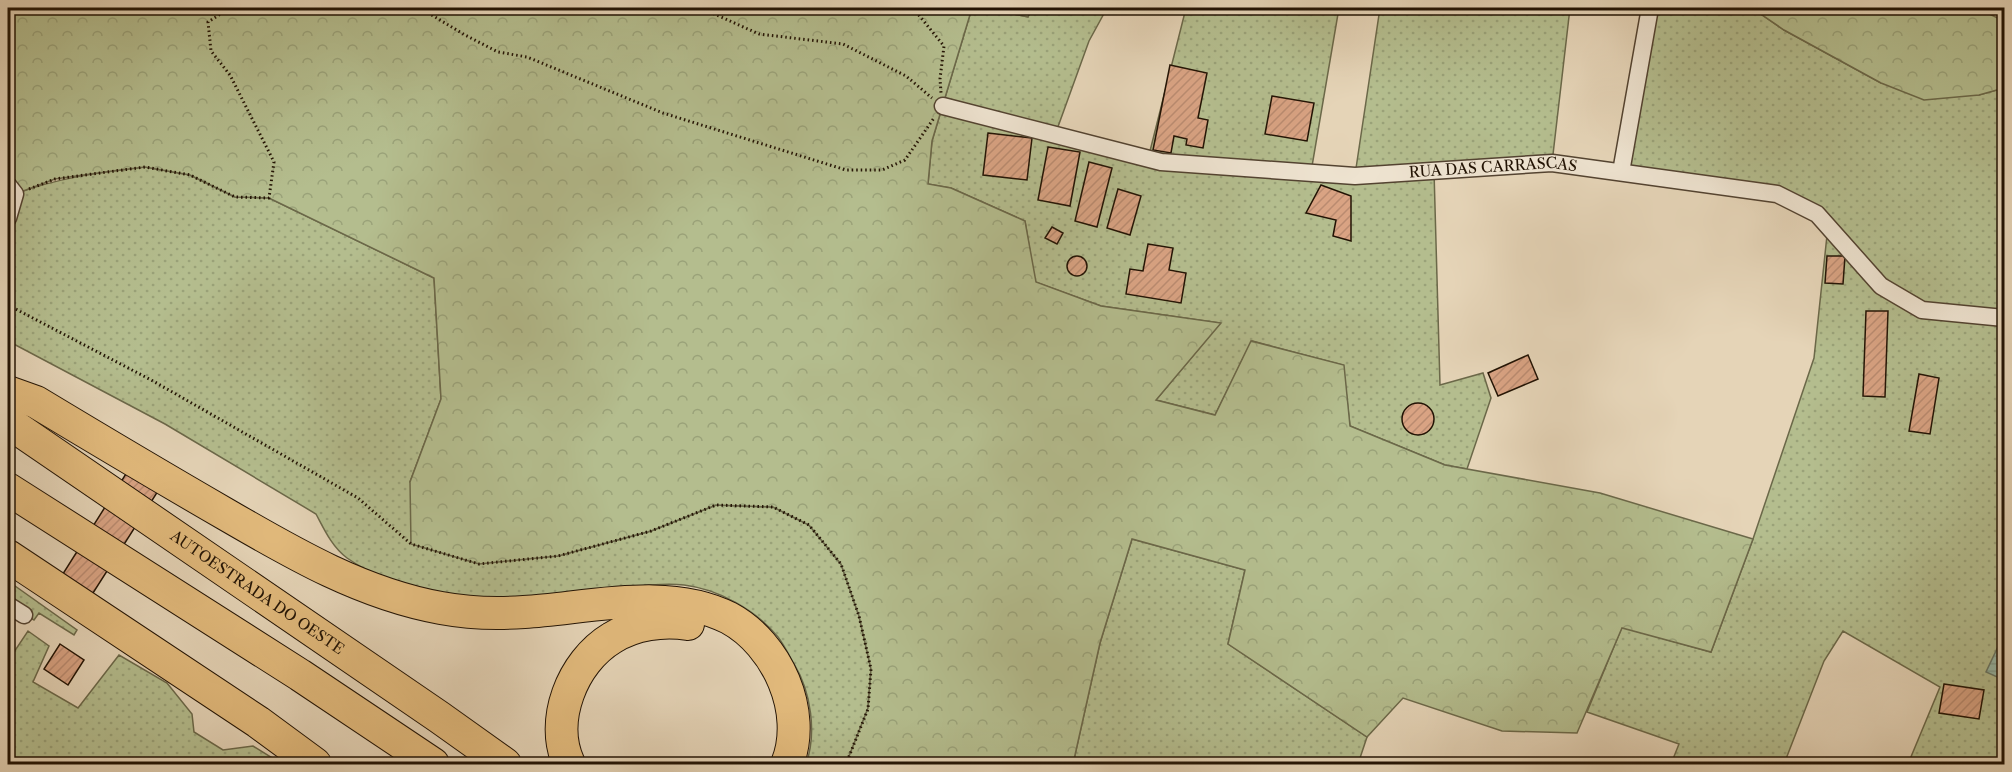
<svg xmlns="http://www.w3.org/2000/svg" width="2012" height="772" viewBox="0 0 2012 772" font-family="'Libre Caslon Text',serif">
<defs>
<pattern id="grass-dots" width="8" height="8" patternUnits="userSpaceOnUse" patternTransform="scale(1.5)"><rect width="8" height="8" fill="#b4bd8e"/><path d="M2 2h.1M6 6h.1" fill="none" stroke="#9aa279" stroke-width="1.8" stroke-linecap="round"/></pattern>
<pattern id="forest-crowns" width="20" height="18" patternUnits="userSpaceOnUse" patternTransform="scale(1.5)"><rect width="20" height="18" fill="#b4bd8e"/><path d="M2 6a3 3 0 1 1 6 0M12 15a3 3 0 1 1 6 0" fill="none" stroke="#9aa279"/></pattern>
<pattern id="water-rules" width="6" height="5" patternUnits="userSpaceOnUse" patternTransform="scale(1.5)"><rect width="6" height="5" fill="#97b9a8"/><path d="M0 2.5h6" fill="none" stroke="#829e8f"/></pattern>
<pattern id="building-hatch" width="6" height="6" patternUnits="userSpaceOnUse" patternTransform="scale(1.5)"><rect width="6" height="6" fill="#d9a383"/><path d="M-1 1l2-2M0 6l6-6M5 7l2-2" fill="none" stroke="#ba8b70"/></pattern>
</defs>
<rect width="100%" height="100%" fill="#e5d4b7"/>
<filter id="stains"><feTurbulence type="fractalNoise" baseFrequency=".00333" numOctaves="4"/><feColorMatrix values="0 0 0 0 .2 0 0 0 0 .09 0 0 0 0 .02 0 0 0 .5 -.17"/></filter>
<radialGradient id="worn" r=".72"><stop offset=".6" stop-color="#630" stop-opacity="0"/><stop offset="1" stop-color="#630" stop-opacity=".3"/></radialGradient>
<path fill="url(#grass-dots)" stroke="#6b6849" stroke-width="1.5" d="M972 8H984L1028 17 1032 8H1107L1089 41 1055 135 1148 159 1186 8H1339L1311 172 1355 175 1380 8H1570L1552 163 1434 171 1440 385 1483 373 1491 398 1467 469 1445 465 1350 426 1343 365 1252 341 1215 415 1156 400 1220 323 1101 306 1035 282 1025 221 951 188 928 184 932 141Z
M1650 8H1752L1784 30 1881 83 1979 95 2004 88V764H1908L1940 687 1843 631 1824 661 1784 764H1671L1679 744 1587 712 1622 627 1711 652 1753 539 1814 358 1828 226 1777 194 1621 172Z
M145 167 190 175 235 197 269 198 434 278 441 399 410 482 558 556 651 531 716 505 773 507 809 525 841 564 859 616 871 669 868 709 846 764H806C817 733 811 692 794 664 789 655 784 645 778 637 756 610 718 589 684 585 655 582 623 589 593 592 571 594 548 597 526 599 469 602 394 591 347 558 332 547 324 529 316 514L165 424 8 341V218L15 194C57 178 101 172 145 167Z
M1132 539 1245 570 1228 644 1367 737 1358 764H1073L1100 643Z
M8 581 77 630 74 635 39 613 34 620 8 605Z
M28 631 49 646 33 682 78 708 119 655 167 683 192 714 194 732 223 750 253 746 282 764H8V661Z"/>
<path fill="url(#forest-crowns)" stroke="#6b6849" stroke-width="1.5" d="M8 8H972L932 141 928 184 951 188 1025 221 1036 282 1101 306 1221 323 1156 400 1215 415 1251 341 1344 365 1350 426 1445 465 1600 493 1753 539 1711 652 1622 628 1577 733 1502 731 1403 698 1367 737 1228 644 1245 570 1132 539 1100 643 1073 764H846L868 708 871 669 859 616 841 564 809 525 773 507 716 505 651 531 558 556 479 564 411 544 410 482 441 399 434 278 269 198 235 197 190 175 145 167 112 171 55 179 15 194 8 218Z
M984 8H1032L1028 17Z
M1752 8H1977L2004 21V88L1979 95 1924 100 1881 83 1784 30Z"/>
<path fill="url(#water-rules)" stroke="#687766" stroke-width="1.5" d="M2004 634V680L1986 672Z"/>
<path fill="url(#building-hatch)" stroke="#221304" stroke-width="1.5" d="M1170 65 1207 73 1198 118 1208 120 1203 148 1186 145 1187 139 1174 136 1171 153 1153 150Z
M1272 96 1314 103 1307 141 1265 134Z
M988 133 1032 138 1027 180 983 175Z
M1048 147 1080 152 1070 206 1038 200Z
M1089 162 1112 168 1097 227 1075 221Z
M1321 185 1351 196V241L1333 236 1336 220 1306 213Z
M1118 189 1141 196 1130 235 1107 228Z
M1052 227 1063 233 1057 244 1045 238Z
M1148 244 1173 248 1169 270 1186 273 1181 303 1126 294 1130 269 1143 271Z
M1827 256H1845L1843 284 1825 283Z
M1067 266a10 10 0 1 1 20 0a10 10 0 1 1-20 0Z
M1866 311H1888L1885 397 1863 396Z
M1528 355 1538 379 1498 396 1488 373Z
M1919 374 1939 378 1930 434 1909 431Z
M1402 419a16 16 0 1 1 32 0a16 16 0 1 1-32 0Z
M141 450 172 469 79 615 49 596Z
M60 644 84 660 68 685 44 669Z
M1944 684 1984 690 1979 719 1939 713Z"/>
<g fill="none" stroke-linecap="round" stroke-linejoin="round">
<g stroke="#534331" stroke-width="19">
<g id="minor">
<path id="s1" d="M943 106 1161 162 1355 176 1552 163 1777 194 1817 214 1881 286 1922 310 2004 318"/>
<path d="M1621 172 1650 8"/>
<path d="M8 185 15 194 8 218"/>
<path d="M8 605 24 615"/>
</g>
</g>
<g stroke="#221304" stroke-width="34">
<g id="motorway">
<path d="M8 392 36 402C99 440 163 478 227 515 294 554 363 594 441 608 468 613 497 614 524 612 588 608 669 587 729 618 777 644 808 712 787 764"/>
<path id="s2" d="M8 422 439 717 505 764"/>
<path d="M8 489 300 675 433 764"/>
<path d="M8 556 258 722 315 764"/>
<path d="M569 764C549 721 572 662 612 638 634 624 663 620 688 624"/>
</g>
</g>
<path stroke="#221304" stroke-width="3" stroke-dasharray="1.5 3" stroke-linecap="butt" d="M420 8 465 35 498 52 527 57 663 113 846 170H882L905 160 934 118
M701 8 759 34 843 44 906 76 932 98
M913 8 944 46 940 79 941 93
M29 189 55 179 145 167 190 175 235 197 269 198 274 162 230 75 211 51 208 22 230 8
M8 305 153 381 358 498 411 544 479 564 558 556 651 531 716 505 773 507 809 525 841 564 859 616 871 669 868 709 846 764"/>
<use href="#minor" stroke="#eee3d0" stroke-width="16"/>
<use href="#motorway" stroke="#e2ba7c" stroke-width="32"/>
</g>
<g text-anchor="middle" stroke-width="4.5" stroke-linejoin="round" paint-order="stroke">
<g font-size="15" fill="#221304" stroke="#eee3d0">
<text dy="5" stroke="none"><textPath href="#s1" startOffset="558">RUA DAS CARRASCAS</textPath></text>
<text dy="5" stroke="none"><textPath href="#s2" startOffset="302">AUTOESTRADA DO OESTE</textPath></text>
</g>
</g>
<rect width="2012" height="772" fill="none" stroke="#e5d4b7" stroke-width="30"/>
<rect x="9" y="9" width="1994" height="754" fill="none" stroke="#221304" stroke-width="3"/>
<rect x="15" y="15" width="1982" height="742" fill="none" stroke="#221304" stroke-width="1.5"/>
<rect width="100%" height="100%" filter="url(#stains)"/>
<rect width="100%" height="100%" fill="url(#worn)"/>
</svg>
